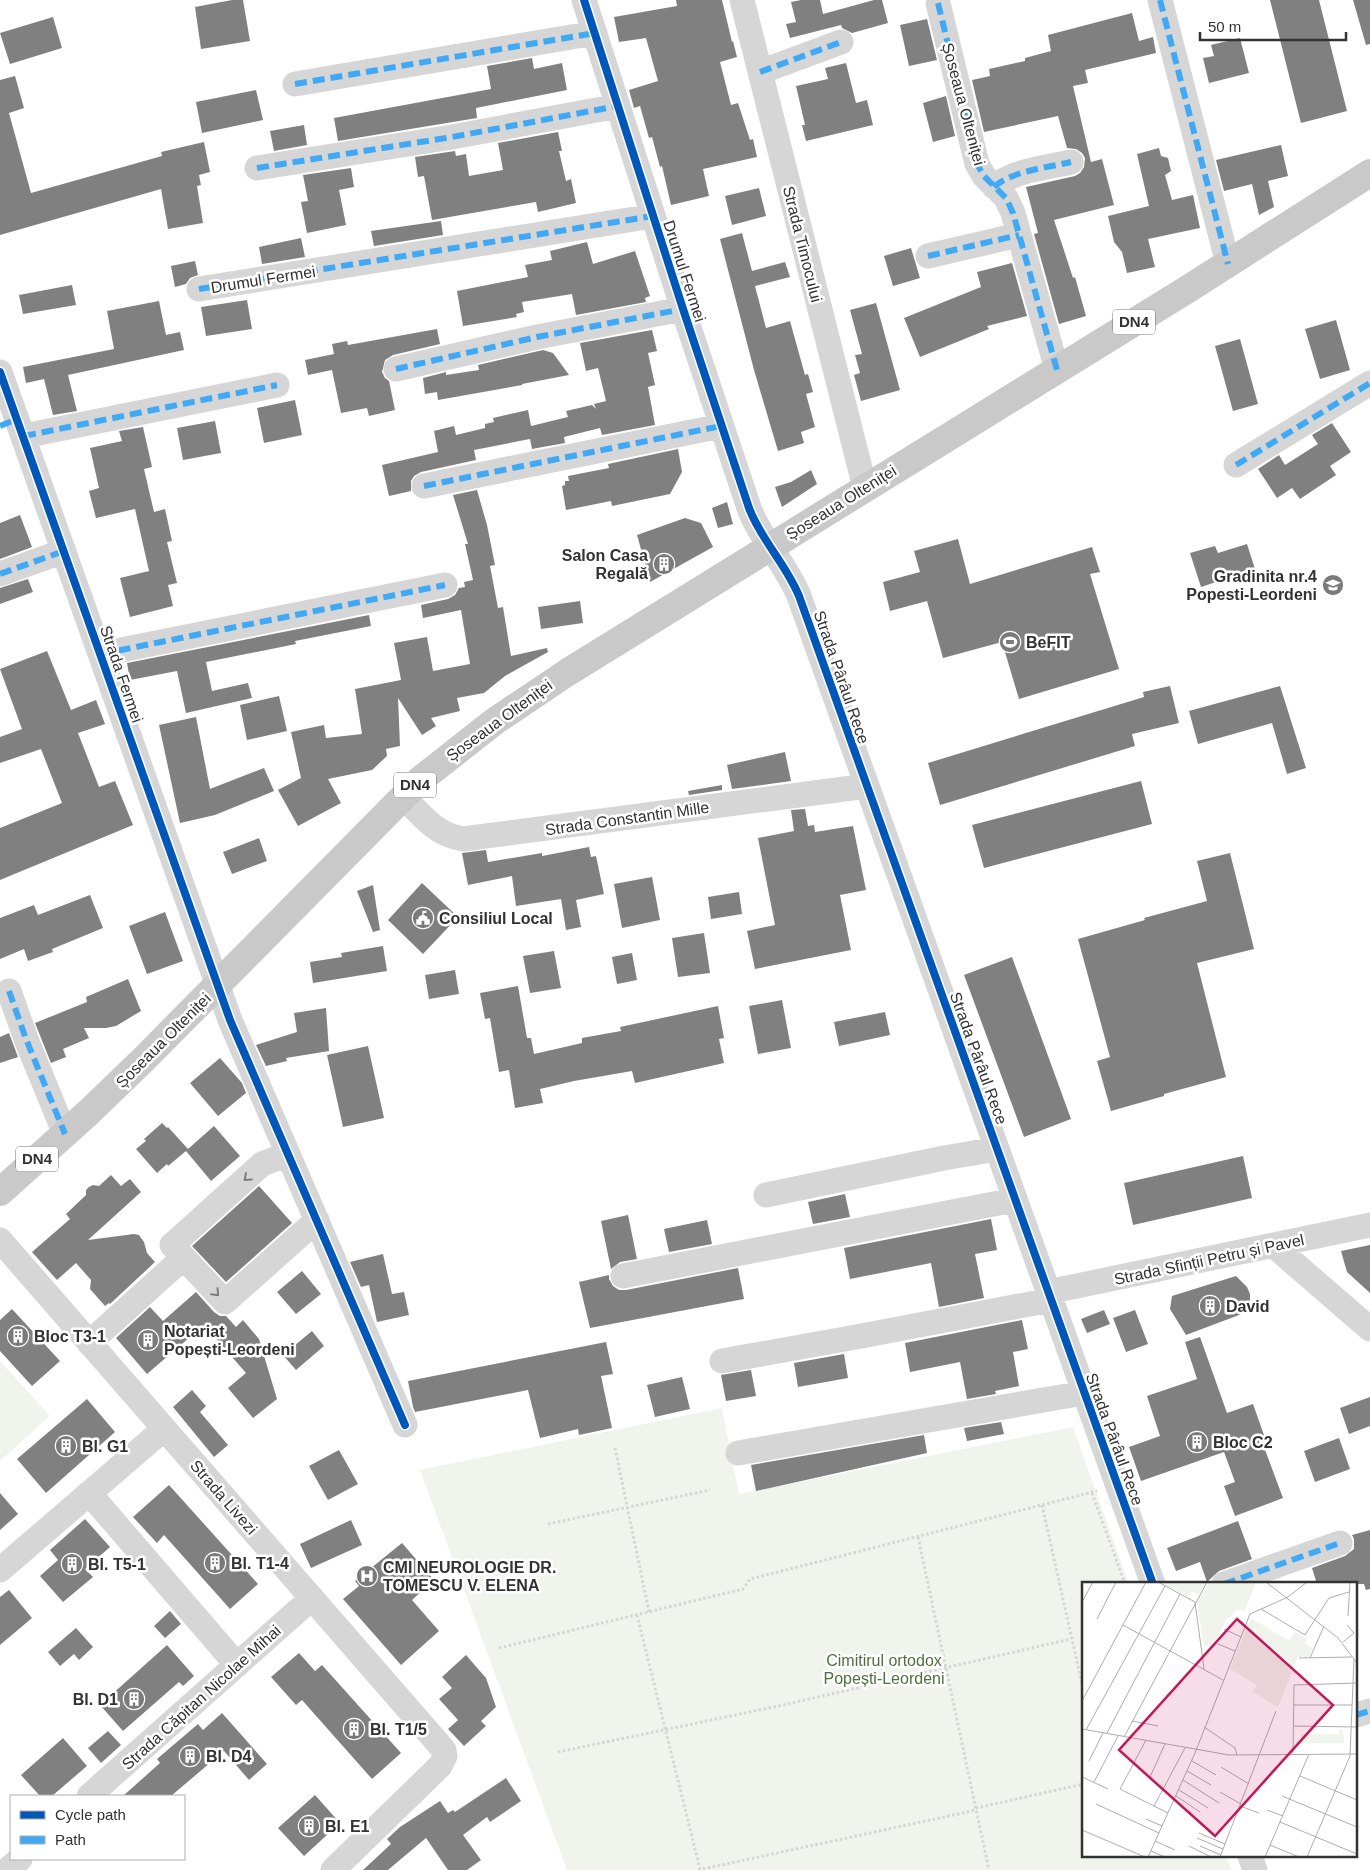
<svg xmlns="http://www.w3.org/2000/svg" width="1370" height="1870" viewBox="0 0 1370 1870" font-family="Arial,sans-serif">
<rect width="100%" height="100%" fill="#fff"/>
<path fill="#f0f4ed" d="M0 1361 50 1416 0 1461Z
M722 1408 739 1494 1073 1427 1129 1584H1084V1856H1226L1231 1870H567L420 1470Z"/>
<path fill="#808080" d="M232 0H243L250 41 201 49 195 7Z
M676 0H722L732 42 733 41 737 57 720 62 731 105 738 103 750 140 753 139 757 157 703 169 709 196 671 205 662 166 660 167 652 137 649 138 640 106 634 108 629 90 658 81 646 38 619 42 614 17 677 6Z
M801 0H820L823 14 874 0H882L888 23 852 33 842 28 841 25 790 38 786 24 796 22 791 2Z
M1270 0H1319L1347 111 1301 123Z
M1353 0H1370V44L1366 45Z
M1132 13 1139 41 1153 37 1156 53 1085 70 1088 83 1073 86 1091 162 1102 159 1114 205 1054 220 1073 278 1075 277 1086 316 1059 324 1034 234 1038 233 1026 187 1075 176 1080 173 1084 167 1085 158 1082 153 1076 149 1067 148 1058 116 984 132 972 80 990 76 989 69 1025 61V58L1051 51 1048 35Z
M53 17 62 48 10 64 0 33Z
M927 19 937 60 909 66 900 25Z
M1240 38 1249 73 1209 83 1203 58 1214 56 1211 45Z
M532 58 534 69 562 63 567 90 476 108 477 118 338 141 334 118 491 89 487 66Z
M846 63 856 103 867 100 873 125 806 141 802 125H805L796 86 828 79 825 68Z
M15 76 24 108 9 113 31 193 162 156 161 152 204 142 210 172 199 175 201 185 197 186 203 223 168 229 161 189 0 235V80Z
M256 90 263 120 202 133 196 102Z
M946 96 955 136 933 142 923 103Z
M304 125 307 145 274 151 270 131Z
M558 132 562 151H559L566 181 571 179 576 203 538 212 536 202 432 220 424 176 418 177 415 157 455 151 456 156 466 154 469 176 503 170 498 143Z
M1281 145 1288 176 1268 181 1274 207 1259 215 1252 184 1224 191 1216 160Z
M1159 148 1161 156 1168 158 1171 171 1165 175 1172 200 1193 195 1200 228 1148 239 1155 267 1127 273 1122 252 1114 242 1108 216 1149 206 1137 154Z
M351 168 354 187 339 190 346 225 307 233 301 202 308 201 303 175Z
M759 188 766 216 732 225 725 196Z
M441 221 443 235 374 246 371 231Z
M742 233 752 271 785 262 790 277 755 286 766 328 790 321 805 375 808 374 813 392 806 394 815 427 801 432 804 443 778 451 754 370 720 239Z
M301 238 305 257 262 264 259 247Z
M587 242 593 264 635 251 650 296 645 298 646 302 576 315 572 294 522 302 524 312 516 314 517 317 463 326 457 291 528 277 525 265 552 260 550 251Z
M911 248 920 278 893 286 884 256Z
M195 261 198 275 190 278 186 284 175 287 171 266Z
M1012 263 1027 316 987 326 989 329 920 357 904 318 981 287 977 272Z
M72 285 76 305 23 314 19 295Z
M247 300 252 329 206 336 201 307Z
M159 301 166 335 180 332 184 350 68 375 77 411 53 415 44 379 26 383 23 367 114 349 107 311Z
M876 303 900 390 861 401 854 375 860 373 855 355 862 354 850 310Z
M1336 320 1350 370 1320 379 1305 329Z
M437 329 440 344 393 355 385 360 382 372 385 378 389 381 395 410 369 416 367 408 341 413 332 370 308 375 305 360 334 354 332 344 347 341 348 345Z
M652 330 657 351 648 353 655 385 648 387 655 425 602 435 600 428 564 437 565 443 532 449 530 439 474 450 476 460 421 472 414 476 411 481V491L389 496 382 465 438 452 434 431 454 426 456 435 485 428V424L494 422 493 418 528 410 531 426 568 417 566 411 592 405 596 409 594 404 606 401 598 368 586 371 580 343Z
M1240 339 1258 404 1233 411 1215 346Z
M543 350 553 353 569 375 522 384V385L438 400 437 392 425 394 423 378 446 372V375L479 370 478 365Z
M295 400 302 435 264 443 257 408Z
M215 421 221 453 183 460 177 428Z
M1332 423 1351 452 1330 466 1336 475 1300 499 1292 488 1277 498 1258 469 1279 455 1285 465 1318 444 1312 435Z
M143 427 152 467 144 469 154 512 165 509 172 541 167 542 177 583 168 585 173 606 130 617 120 578 149 571 135 509 96 518 89 491 99 488 90 448 122 441 119 431Z
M678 449 682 472 670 494 612 506 611 501 566 510 562 486 565 485V481H569L568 476 609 468 608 464Z
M811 470 817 484 782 507 775 487 791 482Z
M477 490 487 525 495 565 490 566 498 608 503 607 511 656 547 648 548 652 505 676 484 693 457 698 460 711 431 718 436 726 422 735 398 698 400 746 386 749 387 756 372 770 328 779 341 803 298 826 278 790 301 778 291 732 324 725 326 738 362 734 355 689 401 680 394 643 427 637 433 671 470 664 461 610 423 618 421 605 448 599 455 595 459 588 465 587 464 582 473 580 465 544H468L453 495Z
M727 502 733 524 718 528 712 508Z
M20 515 32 547 0 559V523Z
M685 518 701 523 713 547 650 582 637 535Z
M958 539 970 584 1092 547 1100 572 1090 574 1119 669 1019 699 1002 642 943 658 927 601 890 611 883 582 920 572 914 551Z
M1247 544 1255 569 1201 587 1190 553 1215 546 1218 553Z
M28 579 33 592 0 604V588Z
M580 601 583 623 541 629 538 607Z
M369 615 371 626 295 641 296 644 206 662 212 691 248 683 252 698 186 713 177 671 130 680 127 663Z
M47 651 71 710 96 700 105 724 78 733 99 787 115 781 133 825 0 880V828L62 803 41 749 0 763V737L22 729 0 669Z
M1170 686 1179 723 1132 734 1135 746 940 805 928 763 1144 697 1143 692Z
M1280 686 1306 768 1287 774 1272 723 1198 744 1189 711Z
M279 696 287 731 247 740 240 705Z
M196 717 210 789 264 768 274 791 215 815 180 823 159 725Z
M785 752 791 781 732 789 727 765Z
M1141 781 1152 824 984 868 972 825Z
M722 785V790L689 795 688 791Z
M805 809 808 826 814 825 815 832 853 826 866 890 840 895 851 950 755 969 747 931 775 925 758 838 794 831 791 810Z
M259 838 267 861 232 874 223 852Z
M589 847 591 857 596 856 604 894 576 900 581 927 566 930 561 899 516 906 512 876 468 885 462 853 486 850 488 862 542 853V856Z
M1230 853 1254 949 1197 963 1226 1077 1164 1094V1096L1111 1111 1097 1061 1110 1057 1078 939 1145 920 1144 918 1207 901 1197 861Z
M652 877 660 920 622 928 614 884Z
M422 883 458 917 423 954 388 920Z
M373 885 380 930 373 932 357 891Z
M739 892 742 914 711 919 708 897Z
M90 895 103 928 52 949 53 952 28 961 24 949 0 959V918L34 905 38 915Z
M165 912 183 961 147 974 129 926Z
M704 933 710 973 678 977 672 938Z
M383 946 387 971 313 983 310 962 342 957 341 953Z
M554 951 561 988 530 993 523 956Z
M632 953 637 980 617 984 612 957Z
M1012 957 1071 1119 1024 1137 964 975Z
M455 970 459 994 429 999 425 975Z
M128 979 141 1011 116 1026 106 1028H84L89 1038 63 1049 66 1057 51 1063 35 1023 87 1002 86 997Z
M518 986 527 1038H531L534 1054 582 1043V1038L621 1031 620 1027 718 1006 724 1038 719 1039 724 1063 635 1083 632 1071 574 1081 540 1089 543 1103 515 1108 509 1070 499 1072 490 1018 485 1019 480 993Z
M782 1000 791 1048 758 1054 749 1006Z
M326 1008 329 1051 286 1058 287 1061 266 1066 256 1045 297 1032 294 1013Z
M885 1012 890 1035 839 1046 834 1022Z
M9 1033 18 1057 0 1063V1037Z
M368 1046 384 1118 343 1127 327 1055Z
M220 1058 242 1083 246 1093 218 1116 190 1083Z
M162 1123 167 1128 168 1127 188 1149 214 1126 240 1156 211 1181 186 1151 168 1166 167 1164 157 1173 136 1149 146 1141 144 1139Z
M1243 1156 1252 1198 1133 1225 1124 1183Z
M111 1175 121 1186 130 1179 141 1192 88 1240 134 1234 139 1235 144 1242 147 1253 155 1262 110 1304 109 1303 105 1306 90 1289 91 1280 76 1263 57 1280 32 1252 70 1219 66 1214 86 1195V1190L89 1187 93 1185 99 1186Z
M259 1186 292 1223 226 1282 192 1246Z
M845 1194 850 1217 813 1224 808 1202Z
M628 1215 637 1259 620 1262 611 1269 601 1221Z
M991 1219 997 1250 975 1254 984 1298 939 1307 931 1263 850 1279 844 1248Z
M707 1220 712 1244 669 1252 664 1229Z
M1370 1245V1293L1347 1272 1341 1251Z
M383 1254 392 1294 404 1292 409 1315 377 1322 369 1285 361 1287 350 1262Z
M738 1268 744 1299 590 1328 579 1282 609 1275V1279L613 1286 619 1290H626Z
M302 1271 321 1294 296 1314 277 1292Z
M1236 1276 1247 1287 1250 1294V1302L1247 1312 1186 1335 1170 1309 1172 1296Z
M196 1292 214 1312 220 1316H226L236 1327 243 1320 259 1339 277 1399 253 1418 228 1388 246 1373 204 1325 147 1374 116 1338 150 1307 163 1321Z
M12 1309 60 1361 32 1386 0 1351V1320Z
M1104 1310 1110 1324 1087 1333 1081 1319Z
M1135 1310 1148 1344 1126 1352 1113 1318Z
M1022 1320 1028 1349 1013 1352 1019 1386 995 1391 996 1394 967 1399 960 1362 910 1372 905 1343Z
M312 1331 324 1346 296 1370 283 1355Z
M1200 1337 1227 1413 1253 1404 1265 1438 1261 1439 1283 1498 1235 1516 1224 1486 1235 1482 1224 1452 1141 1481 1129 1447 1160 1436 1147 1396 1197 1379 1185 1342Z
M606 1342 613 1374 601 1376 612 1428 579 1435 578 1429 540 1438 528 1390 415 1412 413 1407 408 1381Z
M844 1354 848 1378 798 1387 794 1363Z
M751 1370 756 1396 726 1401 721 1375Z
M682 1377 690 1409 655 1417 647 1385Z
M192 1390 206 1406 200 1412 228 1445 214 1457 173 1407Z
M1370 1397V1426L1349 1434 1340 1408Z
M87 1399 115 1432 46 1493 17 1459Z
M1001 1422 1004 1434 967 1441 964 1428Z
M924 1435 927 1453 756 1491 751 1465Z
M1339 1438 1350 1469 1315 1482 1304 1451Z
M339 1450 358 1484 328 1500 309 1466Z
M169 1485 258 1584 230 1609 164 1535 157 1543 133 1517Z
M0 1493 18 1514 0 1530Z
M85 1519 110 1547 85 1569 93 1577 63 1602 40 1576 58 1560 50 1550Z
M351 1520 362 1545 311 1568 300 1544Z
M1238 1521 1252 1559 1219 1571 1207 1582 1200 1562 1176 1571 1167 1548Z
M1370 1530V1589L1366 1590 1364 1584H1317L1312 1568 1345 1556 1354 1549V1539L1352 1535Z
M402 1543 434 1580 412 1600 439 1631 401 1665 343 1599 359 1586 355 1581Z
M9 1590 32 1618 0 1645V1597Z
M170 1611 181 1624 165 1638 154 1626Z
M76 1628 93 1647 79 1660 74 1654 60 1666 48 1652Z
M167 1645 194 1676 183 1686 179 1682 123 1731 100 1705Z
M299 1653 315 1671 322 1665 401 1753 372 1779 302 1700 296 1705 271 1677Z
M466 1655 486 1678 496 1707 481 1721 486 1726 464 1746 448 1729 458 1720 439 1699 452 1688 442 1677Z
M222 1713 267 1764 249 1780 224 1751 171 1796H123L160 1763 157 1759 198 1724 203 1730Z
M108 1731 121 1745 101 1763 88 1748Z
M63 1738 87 1766 52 1796H40L21 1775Z
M506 1778 521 1801 490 1822 487 1817 463 1835 481 1860 467 1870H448L426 1838 388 1870H363L391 1844 387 1839 400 1827 440 1801 448 1813 453 1810 455 1812Z
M315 1795 340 1823 304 1856 278 1828Z"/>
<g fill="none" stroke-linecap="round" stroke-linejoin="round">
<path stroke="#d5d5d5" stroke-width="3" stroke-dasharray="2.5 2.5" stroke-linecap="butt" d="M615 1448 649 1612
M1092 1493 1125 1584
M1042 1505 1084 1693
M548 1524 710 1490
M918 1537 989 1870
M637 1615 700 1869
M499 1648 743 1589 750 1579 1097 1491
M558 1752 783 1705 1071 1639
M698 1870 972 1811 976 1808 1084 1784"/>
<path stroke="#d6d6d6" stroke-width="25" d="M584 0 683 309 749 508C761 540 786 564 799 596L1153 1584
M742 0 865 488
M1160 0 1228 264
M938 3 977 164 984 176 1006 198 1013 213 1057 370
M760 72 841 42
M295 84 595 33
M257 168 452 137 618 106
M994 187C1014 170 1046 168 1071 162
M928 256 1019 235
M199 289 653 216
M396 369 537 337 683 309
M0 372 230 1020 405 1425
M24 436 277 385
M1236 465 1370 383
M424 486 721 426
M0 574 64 551
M101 654 445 585
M403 796C421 815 436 835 463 839L867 786
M9 991 26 1039 65 1134
M288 1154 262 1164 172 1245 225 1302 317 1220
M766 1195 944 1158 997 1149
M0 1240 444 1750 445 1756 440 1766 333 1870
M1274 1246 1370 1329
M623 1276 1014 1200
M1048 1292 1370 1225
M89 1343 183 1258
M722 1361 856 1337 1051 1300
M738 1453 1084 1393
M89 1493 237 1665
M0 1570 164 1429
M1224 1584 1340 1543
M1356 1715 1370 1711
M89 1796 312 1598
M1250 1856 1255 1870
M7 1870 20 1859"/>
<path stroke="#c9c9c9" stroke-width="28" d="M0 1192 89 1112 145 1058 420 780 495 721 568 672 1188 289 1370 173"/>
<path stroke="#3fa9f5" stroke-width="6" stroke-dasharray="12 6" stroke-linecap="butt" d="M1160 0 1228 264
M938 3 977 164 984 176 1006 198 1013 213 1057 370
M760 72 841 42
M295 84 595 33
M257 168 452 137 618 106
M994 187C1014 170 1046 168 1071 162
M928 256 1019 235
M199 289 653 216
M396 369 537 337 683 309
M0 426 17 419
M24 436 277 385
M1236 465 1370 383
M424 486 721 426
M0 574 64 551
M101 654 445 585
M9 991 26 1039 65 1134
M1224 1584 1340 1543
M1356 1715 1370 1711"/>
<g stroke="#fff" stroke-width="11">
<path id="cycleway" d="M584 0 683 309 749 508C761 540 786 564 799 596L1153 1584
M0 372 230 1020 405 1425"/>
</g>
<use href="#cycleway" stroke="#0057b8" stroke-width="8"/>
</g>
<defs><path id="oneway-chevron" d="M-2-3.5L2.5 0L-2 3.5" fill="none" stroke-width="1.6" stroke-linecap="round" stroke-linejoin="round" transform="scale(1.25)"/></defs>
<g stroke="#7c7c7c">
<use href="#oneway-chevron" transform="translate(247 1178) rotate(138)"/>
<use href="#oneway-chevron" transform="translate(216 1293) rotate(47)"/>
</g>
<defs>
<g id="building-disc" transform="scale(1.125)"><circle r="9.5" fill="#7a7a7a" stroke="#fff"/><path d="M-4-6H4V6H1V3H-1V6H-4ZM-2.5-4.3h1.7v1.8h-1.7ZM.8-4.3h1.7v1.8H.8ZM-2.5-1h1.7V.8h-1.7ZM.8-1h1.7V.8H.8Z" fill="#fff"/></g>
<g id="school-disc" transform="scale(1.125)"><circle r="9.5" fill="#7a7a7a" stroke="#fff"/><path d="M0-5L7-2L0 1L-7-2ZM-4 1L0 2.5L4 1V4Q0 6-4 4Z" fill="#fff"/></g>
<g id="stadium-disc" transform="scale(1.125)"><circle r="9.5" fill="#7a7a7a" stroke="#fff"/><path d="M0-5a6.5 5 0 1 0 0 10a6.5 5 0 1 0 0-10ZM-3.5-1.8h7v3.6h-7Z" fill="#fff"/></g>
<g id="civic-disc" transform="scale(1.125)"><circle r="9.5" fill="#7a7a7a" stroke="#fff"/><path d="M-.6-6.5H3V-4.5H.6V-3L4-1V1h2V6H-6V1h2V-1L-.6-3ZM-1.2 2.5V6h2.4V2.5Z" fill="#fff"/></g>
<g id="hospital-disc" transform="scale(1.125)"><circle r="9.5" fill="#7a7a7a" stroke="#fff"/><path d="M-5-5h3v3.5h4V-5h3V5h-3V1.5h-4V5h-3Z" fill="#fff"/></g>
</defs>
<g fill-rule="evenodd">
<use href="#building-disc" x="664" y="564"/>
<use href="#school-disc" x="1333" y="585"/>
<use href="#stadium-disc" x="1010" y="642"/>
<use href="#civic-disc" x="423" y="918"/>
<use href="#building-disc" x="1210" y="1306"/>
<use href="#building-disc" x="18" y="1336"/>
<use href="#building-disc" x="148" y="1340"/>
<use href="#building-disc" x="1197" y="1442"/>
<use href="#building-disc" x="66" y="1446"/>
<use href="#building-disc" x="215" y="1563"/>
<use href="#building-disc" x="72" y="1564"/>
<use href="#hospital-disc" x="367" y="1576"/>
<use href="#building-disc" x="134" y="1699"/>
<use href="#building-disc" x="354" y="1729"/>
<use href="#building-disc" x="190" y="1756"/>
<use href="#building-disc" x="309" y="1826"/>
</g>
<g text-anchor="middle" stroke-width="5" stroke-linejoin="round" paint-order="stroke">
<g fill="#fff" stroke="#707070" stroke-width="1">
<rect x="1113" y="309.5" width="42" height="25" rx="4"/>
<rect x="394" y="772.5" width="42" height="25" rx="4"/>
<rect x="16" y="1146.5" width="42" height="25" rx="4"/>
</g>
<g font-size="15" font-weight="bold" fill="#323232">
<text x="1134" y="327">DN4</text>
<text x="415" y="790">DN4</text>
<text x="37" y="1164">DN4</text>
</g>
<g font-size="16" fill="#323232" stroke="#fff">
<text transform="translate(964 104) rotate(75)" y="6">Șoseaua Olteniței</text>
<text transform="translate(803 244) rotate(76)" y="6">Strada Timocului</text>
<text transform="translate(685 271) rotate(72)" y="6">Drumul Fermei</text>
<text transform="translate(263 279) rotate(-9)" y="6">Drumul Fermei</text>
<text transform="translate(841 502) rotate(-32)" y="6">Șoseaua Olteniței</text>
<text transform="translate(122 674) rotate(71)" y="6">Strada Fermei</text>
<text transform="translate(842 677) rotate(71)" y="6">Strada Pârâul Rece</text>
<text transform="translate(499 720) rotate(-36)" y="6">Șoseaua Olteniței</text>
<text transform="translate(627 818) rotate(-8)" y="6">Strada Constantin Mille</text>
<text transform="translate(163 1040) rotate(-45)" y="6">Șoseaua Olteniței</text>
<text transform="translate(979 1058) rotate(70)" y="6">Strada Pârâul Rece</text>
<text transform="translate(1209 1259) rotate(-12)" y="6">Strada Sfinții Petru și Pavel</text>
<text transform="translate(1115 1439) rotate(70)" y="6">Strada Pârâul Rece</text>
<text transform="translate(224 1497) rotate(49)" y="6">Strada Livezi</text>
<text transform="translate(201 1697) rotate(-42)" y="6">Strada Căpitan Nicolae Mihai</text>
</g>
<g font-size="16" font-weight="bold" fill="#323232" stroke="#fff" text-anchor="start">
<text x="648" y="561" text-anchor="end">Salon Casa<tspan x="648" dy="18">Regală</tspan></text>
<text x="1317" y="582" text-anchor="end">Gradinita nr.4<tspan x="1317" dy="18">Popesti-Leordeni</tspan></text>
<text x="1026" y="648">BeFIT</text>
<text x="439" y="924">Consiliul Local</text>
<text x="1226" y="1312">David</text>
<text x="164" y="1337">Notariat<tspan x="164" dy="18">Popești-Leordeni</tspan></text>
<text x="34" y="1342">Bloc T3-1</text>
<text x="1213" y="1448">Bloc C2</text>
<text x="82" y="1452">Bl. G1</text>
<text x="231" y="1569">Bl. T1-4</text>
<text x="88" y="1570">Bl. T5-1</text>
<text x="383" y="1573">CMI NEUROLOGIE DR.<tspan x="383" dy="18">TOMESCU V. ELENA</tspan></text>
<text x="118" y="1705" text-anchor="end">Bl. D1</text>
<text x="370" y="1735">Bl. T1/5</text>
<text x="206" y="1762">Bl. D4</text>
<text x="325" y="1832">Bl. E1</text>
</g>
<g font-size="16" fill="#516e3f" stroke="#fff">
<text x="884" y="1666">Cimitirul ortodox<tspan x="884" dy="18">Popești-Leordeni</tspan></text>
</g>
</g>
<g transform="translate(1082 1582)">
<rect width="275" height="275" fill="#fff"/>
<path d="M78 0H124L116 13 110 9 106 15ZM127 0H174L163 29 154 28 149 36 146 35 130 66 121 62 115 19ZM169 36 207 59 213 50 225 57 223 61 231 66 227 75H216L196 125 171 110 175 103 148 87ZM257 148H261L262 161H219V152H257Z" fill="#f0f4ed"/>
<path fill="none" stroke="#adadad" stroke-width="1" d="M76 0 113 20M184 0 256 56 275 81M0 20 11 0M113 20 122 87M179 27 223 53 247 16 267 10M266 34 268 0M15 37 34 0M41 43 141 98M142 47 159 55M261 60 272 51 265 43M136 62 153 69M217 76 270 75M228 76 242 44M0 119 64 0M212 123H270M50 139 76 144M211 144 275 145M122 145 153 166 155 173M0 147 147 173 275 172M4 148 83 4M25 151 98 12M42 155 125 0M64 158 38 207 86 231M211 171 212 103 275 101M7 179 21 151M110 179 134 193M139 185 167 202M105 189 129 203M218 194 275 218M0 195 26 207M68 195 83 162M101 198 137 221M12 200 36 154M97 208 126 226M138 210 159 222M94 214 118 230M200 214 275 245M14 222 77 251M72 224 103 166M158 224 177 231M185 228 201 234M64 237 80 244M198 240 275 272M0 248 63 275M117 251 143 262M115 256 141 267M73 259 93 268M188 263 217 275M107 264 129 275M118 264 139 273M69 269 83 275M66 275 113 171 168 32 206 15 225 0M138 275 194 129M183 275 227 172M225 275 268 174 272 77"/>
<path fill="#c2185b" fill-opacity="0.15" stroke="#c2185b" stroke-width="2.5" d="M155 37 251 123 133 254 37 168Z"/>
<rect width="275" height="275" fill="none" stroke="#323232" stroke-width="2.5"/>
</g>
<rect x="10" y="1795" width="175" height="65" fill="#ffffff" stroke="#adadad"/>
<rect x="20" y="1811" width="25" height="8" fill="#0057b8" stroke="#adadad"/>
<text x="55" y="1820" font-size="15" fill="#323232">Cycle path</text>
<rect x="20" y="1836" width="25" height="8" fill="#3fa9f5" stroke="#adadad"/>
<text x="55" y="1845" font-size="15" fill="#323232">Path</text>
<path d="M1200 32v8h146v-8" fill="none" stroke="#323232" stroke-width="2.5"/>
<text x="1208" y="32" font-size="15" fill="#323232" stroke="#ffffff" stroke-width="4" paint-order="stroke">50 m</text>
</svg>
